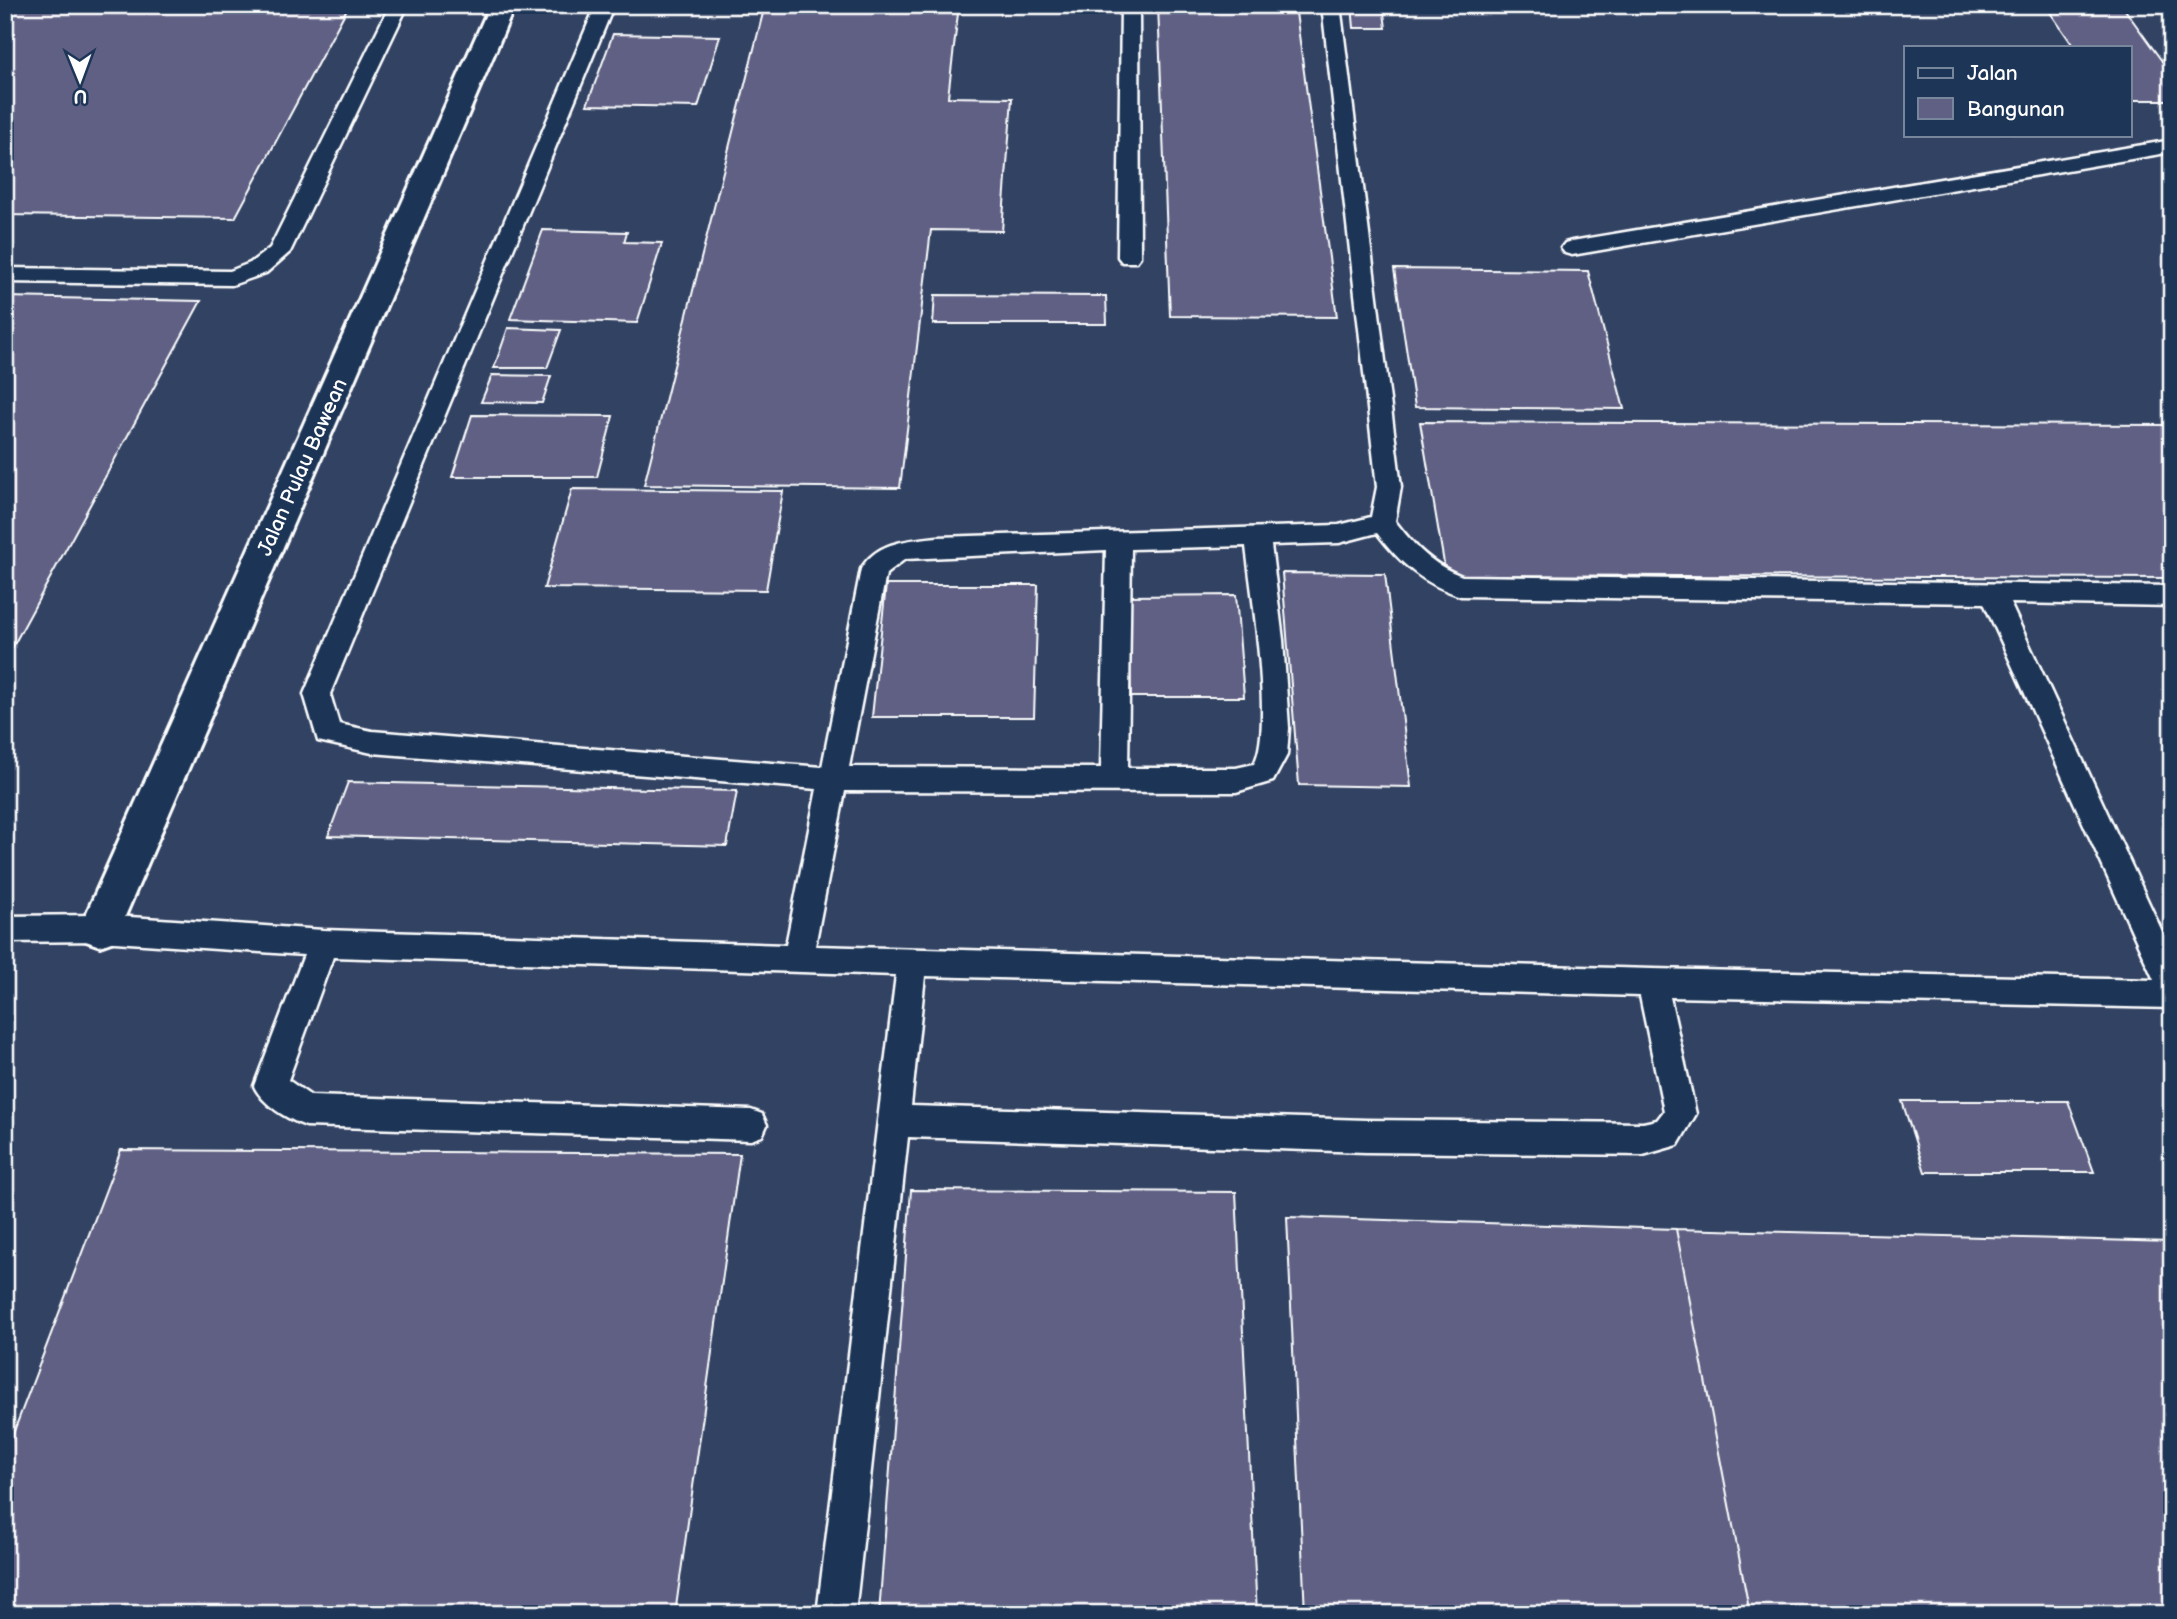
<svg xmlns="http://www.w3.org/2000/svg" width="2177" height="1619" viewBox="0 0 2177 1619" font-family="'Balsamiq Sans',sans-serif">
<rect width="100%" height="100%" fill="#1d3557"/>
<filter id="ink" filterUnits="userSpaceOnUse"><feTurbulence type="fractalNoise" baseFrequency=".0143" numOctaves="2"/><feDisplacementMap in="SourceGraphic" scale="14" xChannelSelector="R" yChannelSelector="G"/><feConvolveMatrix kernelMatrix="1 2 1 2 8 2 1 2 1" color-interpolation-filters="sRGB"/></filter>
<g filter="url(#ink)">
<path fill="#314264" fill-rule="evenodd" d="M5 5H2172V1614H5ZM1906 47H2130V135H1906Z"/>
<path fill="#5f6084" stroke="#fff" stroke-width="2" d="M5 5H349L235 218 5 215Z
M765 5H959L948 97 1012 98 1002 231 931 230 900 488 644 485Z
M1158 5H1295L1337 317 1170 316Z
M1352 5H1383L1386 28H1354Z
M2123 7 2172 75V100H2130V47H2074L2047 8Z
M613 34 720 36 698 107 587 105Z
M543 230 627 232 624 242 662 243 637 323 510 319Z
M1394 269 1588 271 1624 409 1415 407Z
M935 295 1106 296 1107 324H933Z
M5 297 201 301 5 661Z
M508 328 561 330 547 368H494Z
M492 375 551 376 542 403 481 402Z
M472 415 613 416 597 477H452Z
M1420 422 2172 425V578L1446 575Z
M572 489 783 491 766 590 544 588Z
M1282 573 1385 574 1411 787 1299 785Z
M886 585H1038L1034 717H872Z
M1236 595 1244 697H1131L1128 596Z
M348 782 737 791 727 846 328 836Z
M1902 1101H2068L2094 1172H1925Z
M121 1150 740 1154 675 1614H5V1455Z
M911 1190 1236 1192 1257 1614H879Z
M1287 1217 1676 1229 1750 1614H1305Z
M1676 1229 2172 1242V1614H1750Z"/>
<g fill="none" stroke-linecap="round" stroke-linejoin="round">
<g stroke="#fff" stroke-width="5">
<path id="lane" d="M390 5H408L290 252 266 273 232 285 5 282V268L230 271 250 263 270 248Z
M596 5H614L330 694 339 724 372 731 822 767 861 569C877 541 910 540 938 537L1339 525 1371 517 1377 487 1322 5H1340L1401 487 1395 521C1414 546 1432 565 1462 576L2172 586V606L2010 603 2172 953V1008L1670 997 1696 1114 1678 1145 1643 1155 1366 1152 908 1137 855 1614H817L896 975 333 957 288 1080 311 1096 751 1110 762 1114 767 1125 762 1136 751 1140 306 1126C287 1119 262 1104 254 1086L304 955 100 941 5 942V916L100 915 323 930 786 945 817 789 372 753 318 741 304 694ZM1377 533C1401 564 1423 584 1461 596L1984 603 2154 980 1652 969 815 946 845 791 1236 792 1273 781 1287 755 1289 728 1283 640 1271 545 1339 543ZM1246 546C1251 591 1274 728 1254 764L1236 768H1128L1131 549ZM1106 550 1101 768 849 767 886 574 905 559ZM925 976 1640 996 1664 1111 1657 1120 1643 1123 1366 1120 911 1106Z
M1121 5H1139L1140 257 1136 262H1122L1118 257Z
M2172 140V152L1572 255 1565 253 1561 248 1565 243 1572 241Z"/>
</g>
<g stroke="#fff" stroke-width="6">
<path id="street" d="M490 5H515L120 928 114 941 100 946 86 941 80 928Z"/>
</g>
<use href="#lane" fill="#1d3557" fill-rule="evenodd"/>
<use href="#street" fill="#1d3557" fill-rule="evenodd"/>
</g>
</g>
<g text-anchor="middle" stroke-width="5" stroke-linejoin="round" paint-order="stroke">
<g font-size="21" fill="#fff" stroke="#1d3557">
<text transform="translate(302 467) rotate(-66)" y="7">Jalan Pulau Bawean</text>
</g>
</g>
<rect width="2177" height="1619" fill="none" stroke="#1d3557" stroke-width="28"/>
<rect x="14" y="14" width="2149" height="1591" fill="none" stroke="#fff" stroke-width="2.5" filter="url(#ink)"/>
<rect x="1904" y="46" width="228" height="91" fill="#1d3557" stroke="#77869a" stroke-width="2"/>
<rect x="1918" y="68" width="35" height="10" fill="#1d3557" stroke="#77869a" stroke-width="2"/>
<text x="1967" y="80" font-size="21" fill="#ffffff">Jalan</text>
<rect x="1918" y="98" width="35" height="21" fill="#5f6084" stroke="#77869a" stroke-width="2"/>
<text x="1967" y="116" font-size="21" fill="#ffffff">Bangunan</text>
<g transform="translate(80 80) rotate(179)" stroke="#1d3557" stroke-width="5" paint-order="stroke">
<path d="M0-5L12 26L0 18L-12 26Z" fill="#ffffff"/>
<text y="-10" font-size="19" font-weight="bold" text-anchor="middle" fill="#ffffff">U</text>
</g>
</svg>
